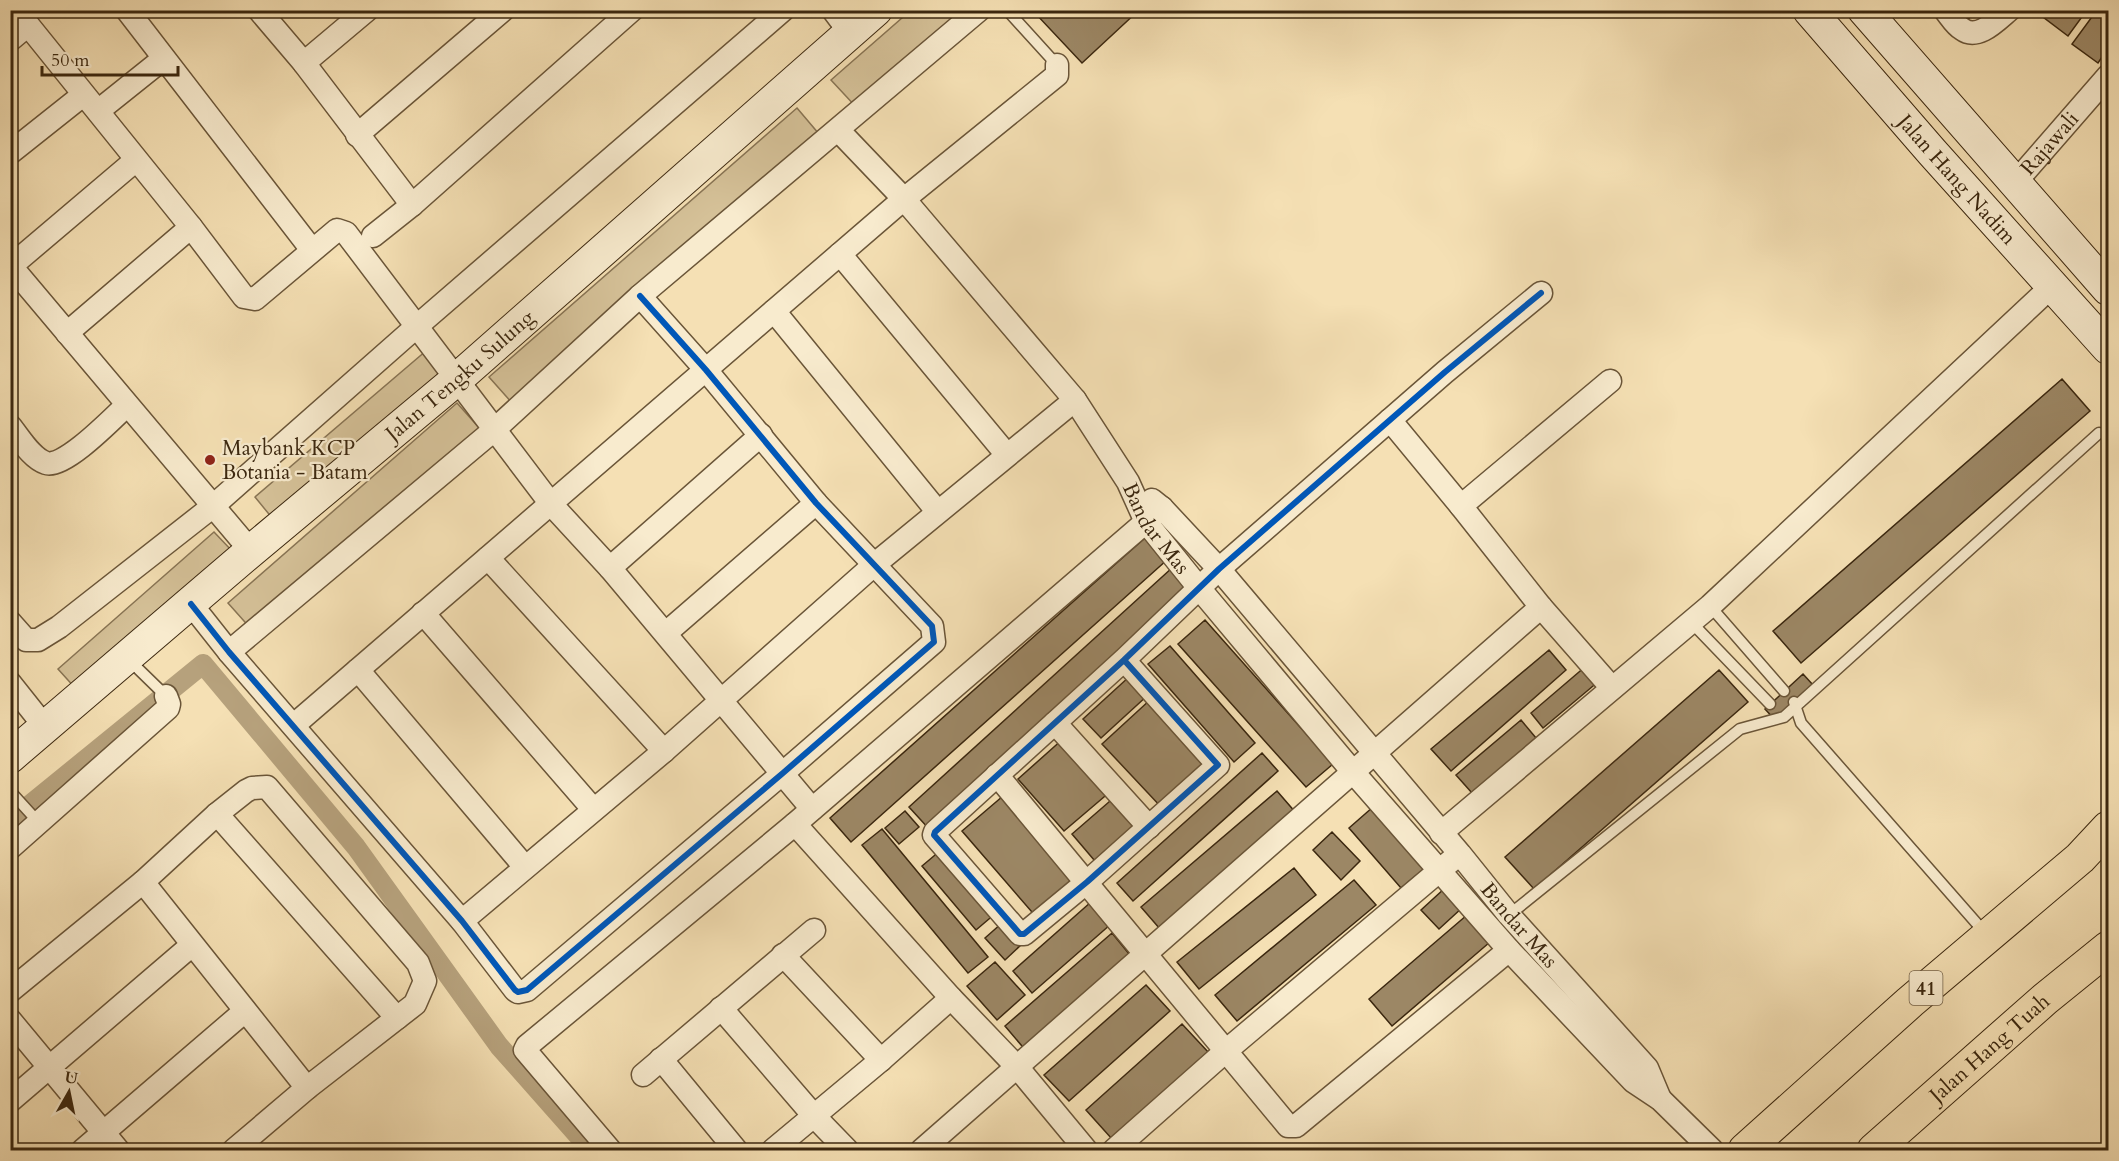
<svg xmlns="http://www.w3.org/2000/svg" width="2119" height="1161" viewBox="0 0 2119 1161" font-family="Cardo,serif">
<rect width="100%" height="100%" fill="#f5e0b4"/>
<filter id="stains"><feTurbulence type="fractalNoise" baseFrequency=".00333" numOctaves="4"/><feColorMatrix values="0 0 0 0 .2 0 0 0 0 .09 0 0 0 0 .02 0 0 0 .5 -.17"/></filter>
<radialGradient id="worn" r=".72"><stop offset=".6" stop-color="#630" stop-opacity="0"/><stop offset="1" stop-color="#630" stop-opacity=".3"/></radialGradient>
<path fill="#d5c198" stroke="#887454" stroke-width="1.5" d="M910 11H967L857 108 831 80Z
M797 108 819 134 512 403 489 377Z
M427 350 448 373 277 524 255 497Z
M457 403 481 430 252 630 228 603Z
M214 532 233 552 76 689 58 669Z"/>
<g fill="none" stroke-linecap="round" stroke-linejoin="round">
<path stroke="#b6a17c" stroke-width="20" d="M10 821 203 664 356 847 499 1046 591 1150"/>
</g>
<path fill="#9c8765" stroke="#3b270f" stroke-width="1.5" d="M1037 10H1139L1082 63 1034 12Z
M1957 10H1978L1966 21Z
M2048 10H2087L2068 36 2043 17Z
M2097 10H2108V48L2098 63 2072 44Z
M2062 379 2090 411 1801 663 1773 631Z
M1147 536 1168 559 851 842 830 818Z
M1173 567 1194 589 930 830 909 807Z
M1205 620 1333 764 1306 787 1178 644Z
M1170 646 1255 743 1234 762 1148 664Z
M1549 650 1566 670 1451 771 1431 749Z
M1586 666 1599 681 1543 728 1531 713Z
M1719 670 1748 702 1534 889 1505 857Z
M1803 674 1813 685 1775 720 1765 709Z
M1130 676 1148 695 1101 738 1083 719Z
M1151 699 1211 762 1162 808 1102 744Z
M1521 720 1536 738 1472 793 1456 775Z
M1064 738 1111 791 1064 831 1018 779Z
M1262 753 1278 771 1133 901 1117 883Z
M1277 791 1296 813 1160 929 1141 907Z
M1117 795 1146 828 1100 867 1072 834Z
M1003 796 1079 884 1038 919 962 831Z
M1373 807 1425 868 1401 888 1349 828Z
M905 811 919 827 899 844 885 828Z
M882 829 988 957 968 973 862 845Z
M1332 832 1360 861 1341 880 1313 850Z
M941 850 996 913 976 930 922 866Z
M1294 868 1316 895 1199 989 1177 962Z
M1354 880 1376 905 1237 1021 1215 995Z
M1445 888 1463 907 1439 929 1421 910Z
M1091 902 1111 924 1032 993 1013 971Z
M1467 915 1490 942 1392 1026 1369 999Z
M1002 923 1022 944 1005 960 985 938Z
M1112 933 1134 960 1027 1052 1005 1026Z
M995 962 1025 995 997 1020 967 986Z
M1146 985 1170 1011 1069 1101 1044 1075Z
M1182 1024 1209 1053 1112 1139 1086 1110Z"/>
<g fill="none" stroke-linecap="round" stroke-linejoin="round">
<g stroke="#6a5538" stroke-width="13">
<path id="lane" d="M1007 10 1057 65
M1710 606 1784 691
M1691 622 1770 704
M127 658 166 696
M1794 702 1801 723 1986 934
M10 791 40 824
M1509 915 1740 729 1784 717 2099 433"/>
</g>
<g stroke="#6a5538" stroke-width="25">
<g id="street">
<path d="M16 10 191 227 244 297 255 299 337 230 346 233 551 504 610 568 812 809"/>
<path d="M127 10 312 250"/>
<path d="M259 10 304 63 412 205"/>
<path d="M833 10 851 34"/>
<path d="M1945 10C1950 16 1955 25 1962 29 1978 41 1997 20 2009 10"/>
<path d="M10 40 28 25"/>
<path d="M304 63 367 10"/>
<path d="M98 111 163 59"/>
<path id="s1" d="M839 131 904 199 1075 400 1128 482 1146 522 1199 588 1353 772 1509 950 1633 1081 1660 1099 1712 1150"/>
<path d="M357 135 503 10"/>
<path d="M10 153 83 95"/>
<path id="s2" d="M2014 184 2108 76"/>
<path d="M373 236 412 205 632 10"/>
<path d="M840 254 1007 455"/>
<path d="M10 265 251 551"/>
<path d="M11 266 136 160"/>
<path d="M774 311 937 511"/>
<path d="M67 333 191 227"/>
<path d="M1390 420 1461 506 1541 607 1612 688"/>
<path d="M10 426C20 438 31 458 46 463 64 469 113 418 127 405"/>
<path id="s3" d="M1152 500 1162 508 1219 569 1460 854 1509 915 1647 1068 1660 1099"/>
<path d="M1461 506 1610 381"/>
<path d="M488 558 664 751"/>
<path d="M610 568 761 435"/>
<path d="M191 604 229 652 462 921 515 990 518 992 527 990 783 773 934 642 932 626 816 503 706 370 640 296"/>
<path d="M423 613 593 809"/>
<path d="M10 622 26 640H38L59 627 212 507 416 327 783 10"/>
<path d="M666 633 816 503"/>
<path d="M229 652 494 430 640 296 979 10"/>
<path d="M1124 660 1218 765 1087 882 1024 934H1020L934 835 935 832 1124 660 1219 569 1445 372 1541 293"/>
<path d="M358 670 525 867"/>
<path d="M10 683 45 727"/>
<path d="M1055 723 1149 827"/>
<path d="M294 725 898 204 1057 75V65"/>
<path d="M997 775 1288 1126H1296L1509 950"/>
<path d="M217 814 397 1018"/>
<path d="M795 824 951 998 1018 1068 1086 1150"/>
<path d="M1441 833 1710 606 2052 286"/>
<path d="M10 848 168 708 169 704 166 696"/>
<path d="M143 882 307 1088"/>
<path d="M462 921 664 751 875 564 1075 400"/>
<path d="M783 955 881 1060"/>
<path d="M10 991 143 882 217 814 246 791 252 788 267 787 418 963 425 981 415 1004 307 1088 234 1150"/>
<path d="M721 1008 814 1116 847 1150"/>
<path d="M10 1020 118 1150"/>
<path d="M661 1059 736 1150"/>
<path d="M643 1075 814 930"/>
<path d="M10 1101 192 945"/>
<path d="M83 1150 245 1011"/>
<path d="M610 1150 525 1050 527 1046 795 824 1162 508"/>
<path d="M773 1150 881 1060 951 998"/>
<path d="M922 1150 1541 607"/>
<path d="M1114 1150 1227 1050 1452 860"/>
</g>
</g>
<g stroke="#3b270f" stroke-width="34">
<g id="secondary">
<path id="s4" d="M1809 10 1932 152 2108 348"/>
<path d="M1864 10 2108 289"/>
<path id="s5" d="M10 757 251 551 456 380 876 10"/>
</g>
</g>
<g stroke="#3b270f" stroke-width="35">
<g id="highway">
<path d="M1745 1150 1910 1002 2080 858 2108 828"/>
<path id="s6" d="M1874 1150 2045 999 2108 948"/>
</g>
</g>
<use href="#lane" stroke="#f8ebce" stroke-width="10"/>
<use href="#street" stroke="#f8ebce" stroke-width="22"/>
<use href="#secondary" stroke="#f8ebce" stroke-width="32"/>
<use href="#highway" stroke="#f5e0b4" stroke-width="33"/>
<g stroke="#f8ebce" stroke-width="10">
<path id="cycleway" d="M191 604 229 652 462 921 515 990 518 992 527 990 783 773 934 642 932 626 816 503 706 370 640 296
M1124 660 1218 765 1087 882 1024 934H1020L934 835 935 832 1124 660 1219 569 1445 372 1541 293"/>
</g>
<use href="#cycleway" stroke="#0057b8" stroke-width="6"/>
</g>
<circle fill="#8f2418" stroke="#f8ebce" stroke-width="2" cx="210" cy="460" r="6"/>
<g text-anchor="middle" stroke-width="4.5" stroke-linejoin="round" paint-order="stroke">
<rect fill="#f8ebce" stroke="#746248" stroke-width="1.5" x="1909.5" y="971" width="33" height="34" rx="4.5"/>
<g font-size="20" font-weight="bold" fill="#3b270f">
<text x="1926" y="995">41</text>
</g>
<g font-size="21" fill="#3b270f" stroke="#f8ebce">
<text dy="7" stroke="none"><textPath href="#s2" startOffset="54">Rajawali</textPath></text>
<text dy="7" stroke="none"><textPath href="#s4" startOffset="225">Jalan Hang Nadim</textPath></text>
<text dy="7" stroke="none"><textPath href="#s5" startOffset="590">Jalan Tengku Sulung</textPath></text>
<text dy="7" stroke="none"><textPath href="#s1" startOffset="510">Bandar Mas</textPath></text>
<text dy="7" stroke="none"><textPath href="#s3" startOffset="562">Bandar Mas</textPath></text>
<text dy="7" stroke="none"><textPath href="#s6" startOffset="154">Jalan Hang Tuah</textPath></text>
</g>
<g font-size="21" fill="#3b270f" stroke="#f8ebce" text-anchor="start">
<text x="222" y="455">Maybank KCP<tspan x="222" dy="24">Botania - Batam</tspan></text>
</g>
</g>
<rect width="2119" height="1161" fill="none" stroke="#f5e0b4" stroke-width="36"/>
<rect x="12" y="12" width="2095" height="1137" fill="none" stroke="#3b270f" stroke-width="3"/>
<rect x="18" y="18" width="2083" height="1125" fill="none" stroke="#3b270f" stroke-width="1.5"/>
<g transform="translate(69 1092) rotate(9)" stroke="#f8ebce" stroke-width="4.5" paint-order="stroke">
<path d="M0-4.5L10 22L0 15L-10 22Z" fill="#3b270f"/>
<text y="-9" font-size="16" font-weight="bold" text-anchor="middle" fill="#3b270f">U</text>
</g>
<path d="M42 66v9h136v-9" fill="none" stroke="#3b270f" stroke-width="3"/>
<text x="51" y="66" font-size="18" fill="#3b270f" stroke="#f8ebce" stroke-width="4.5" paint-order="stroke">50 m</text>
<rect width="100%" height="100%" filter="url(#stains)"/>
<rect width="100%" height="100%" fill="url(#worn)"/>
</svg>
